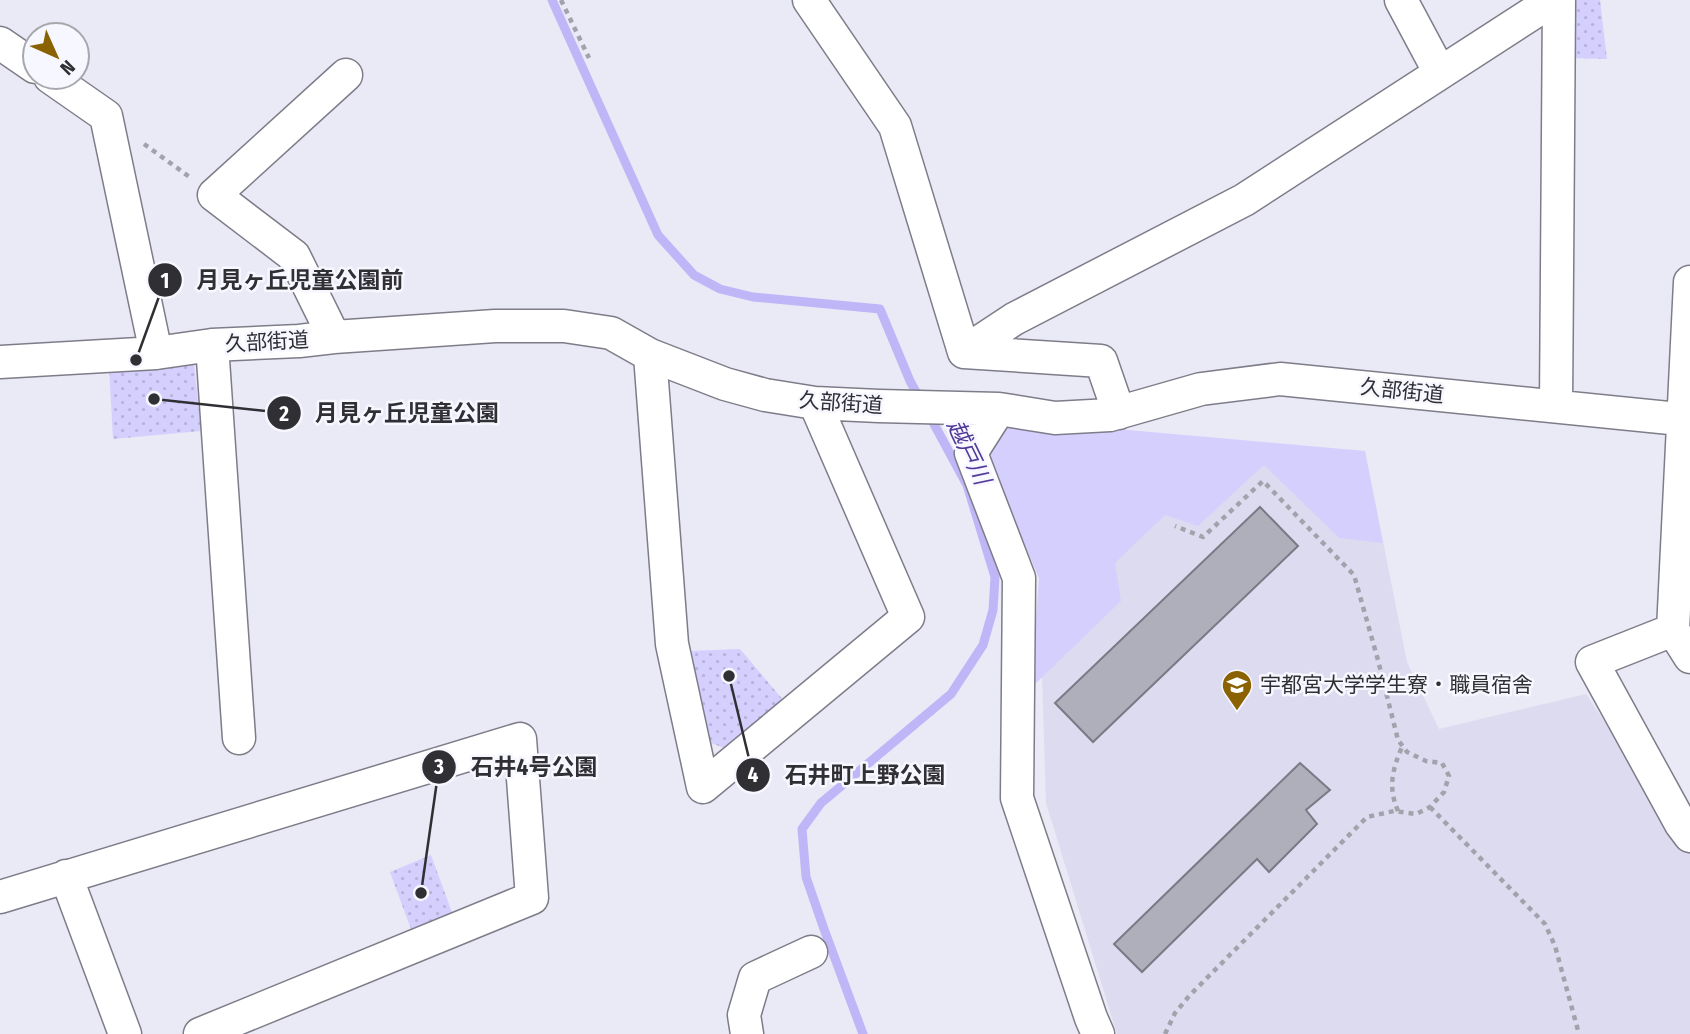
<svg xmlns="http://www.w3.org/2000/svg" width="1690" height="1034" viewBox="0 0 1690 1034" font-family="'Fira Sans Condensed','Noto Sans JP',sans-serif">
<defs>
<pattern id="park-dots" width="8" height="8" patternUnits="userSpaceOnUse" patternTransform="scale(1.75)"><rect width="8" height="8" fill="#d5cffe"/><path d="M2 2h.1M6 6h.1" fill="none" stroke="#b7b2da" stroke-width="1.8" stroke-linecap="round"/></pattern>
</defs>
<rect width="100%" height="100%" fill="#eae9f6"/>
<path fill="#dddbef" d="M978 434 1365 451 1407 662 1439 729 1586 694 1690 851V1034H1117L1046 803 1039 578Z"/>
<path fill="#d5cffe" d="M993 418 1365 451 1383 543 1339 538 1264 465 1198 526 1165 515 1115 563 1121 601 1031 688 1039 578 978 434Z"/>
<path fill="url(#park-dots)" d="M1574 0H1600L1607 59 1570 58Z
M193 354 201 431 113 439 109 366Z
M740 649 784 701 727 749 706 741 690 651Z
M431 855 453 915 412 932 390 872Z"/>
<g fill="none" stroke-linecap="round" stroke-linejoin="round">
<path stroke="#bfb6f8" stroke-width="9" d="M552 0 658 235 694 275 720 289 753 297 880 309 910 381 921 401
M863 1034 824 929 806 877 802 829 821 803 951 694 983 645 993 610 995 577 967 485 928 413"/>
</g>
<path fill="#afaebb" stroke="#7a7985" stroke-width="2" d="M1260 507 1298 546 1093 742 1055 703Z
M1300 763 1330 790 1306 810 1317 824 1269 872 1257 859 1142 972 1114 944Z"/>
<g fill="none" stroke-linecap="round" stroke-linejoin="round">
<g stroke="#7e7c88" stroke-width="35">
<path id="minor" d="M809 0 895 126 964 352 1101 361 1119 413
M1401 0 1440 73
M0 43 35 67
M50 77 106 116 156 353
M1690 282 1673 630 1690 657
M334 337 294 256 214 195 346 75
M212 345 239 738
M964 352 1014 319 1244 200 1553 0
M650 355 672 644 703 787 908 617 815 403
M0 362 156 353 212 345 299 341 334 337 495 326H564L611 333 650 355 725 384 765 395 815 403 879 406 999 409 1055 418 1110 415 1201 389 1280 379 1690 420
M1556 406 1559 0
M999 409 971 453 1019 578 1017 798 1091 1018 1098 1034
M1673 630 1592 662 1681 824 1690 836
M66 876 125 1034
M0 897 520 739 532 898 200 1034
M747 1034 744 1015 755 978 811 952"/>
</g>
<path stroke="#a3a2ac" stroke-width="4.5" stroke-dasharray="5 5" stroke-linecap="butt" d="M561 0 589 58
M144 144 191 178
M1430 807 1545 924 1555 946 1579 1034
M1398 811C1388 788 1392 770 1402 747
M1165 1034 1175 1013 1190 995 1367 817 1394 811 1416 814 1430 807 1444 792 1449 776 1442 763 1426 761 1407 752 1398 740 1378 660 1354 575 1263 481 1203 537 1175 526"/>
<use href="#minor" stroke="#fff" stroke-width="32"/>
</g>
<defs>
<g id="university-pin" transform="scale(1.575)"><path d="M0 17L-7.5 6A9.5 9.5 0 1 1 7.5 6Z" fill="#8a6201" stroke="#f7f7ff"/><path d="M0-5L7-2L0 1L-7-2ZM-4 1L0 2.5L4 1V4Q0 6-4 4Z" fill="#fff"/></g>
</defs>
<g fill-rule="evenodd">
<use href="#university-pin" x="1237" y="685"/>
</g>
<g text-anchor="middle" stroke-width="5" stroke-linejoin="round" paint-order="stroke">
<g font-size="21" fill="#302f34" stroke="#f7f7ff">
<text transform="translate(267 342) rotate(-3)" y="7">久部街道</text>
<text transform="translate(1402 391) rotate(6)" y="7">久部街道</text>
<text transform="translate(841 403) rotate(4)" y="7">久部街道</text>
</g>
<g font-size="21" fill="#302f34" stroke="#f7f7ff" text-anchor="start">
<text x="1260" y="692">宇都宮大学学生寮・職員宿舎</text>
</g>
<g font-size="23" font-style="italic" fill="#523a98" stroke="#f7f7ff">
<text transform="translate(969 452) rotate(64)" y="8">越戸川</text>
</g>
</g>
<path fill="none" stroke="#302f34" stroke-width="2.5" d="M136 360L165 280M154 399L284 413M421 893L439 767M729 676L753 775"/>
<g fill="#302f34" stroke="#f7f7ff" stroke-width="2.5">
<circle cx="136" cy="360" r="7"/>
<circle cx="154" cy="399" r="7"/>
<circle cx="421" cy="893" r="7"/>
<circle cx="729" cy="676" r="7"/>
<circle cx="165" cy="280" r="18"/>
<circle cx="284" cy="413" r="18"/>
<circle cx="439" cy="767" r="18"/>
<circle cx="753" cy="775" r="18"/>
</g>
<g font-size="21" text-anchor="middle" font-weight="bold" fill="#fff">
<text x="165" y="288">1</text>
<text x="284" y="421">2</text>
<text x="439" y="774">3</text>
<text x="753" y="782">4</text>
</g>
<g font-size="23" text-anchor="middle" font-weight="bold" fill="#302f34" stroke="#f7f7ff" stroke-width="5" stroke-linejoin="round" paint-order="stroke">
<text x="300" y="288">月見ヶ丘児童公園前</text>
<text x="407" y="421">月見ヶ丘児童公園</text>
<text x="534" y="775">石井4号公園</text>
<text x="865" y="783">石井町上野公園</text>
</g>
<g transform="translate(56 56) rotate(135)"><circle r="33" fill="#f7f7ff" stroke="#a7a7ae" stroke-width="2"/>
<path d="M0-5L12 26L0 18L-12 26Z" fill="#8a6201"/>
<text y="-10" font-size="19" font-weight="bold" text-anchor="middle" fill="#302f34">N</text>
</g>
</svg>
